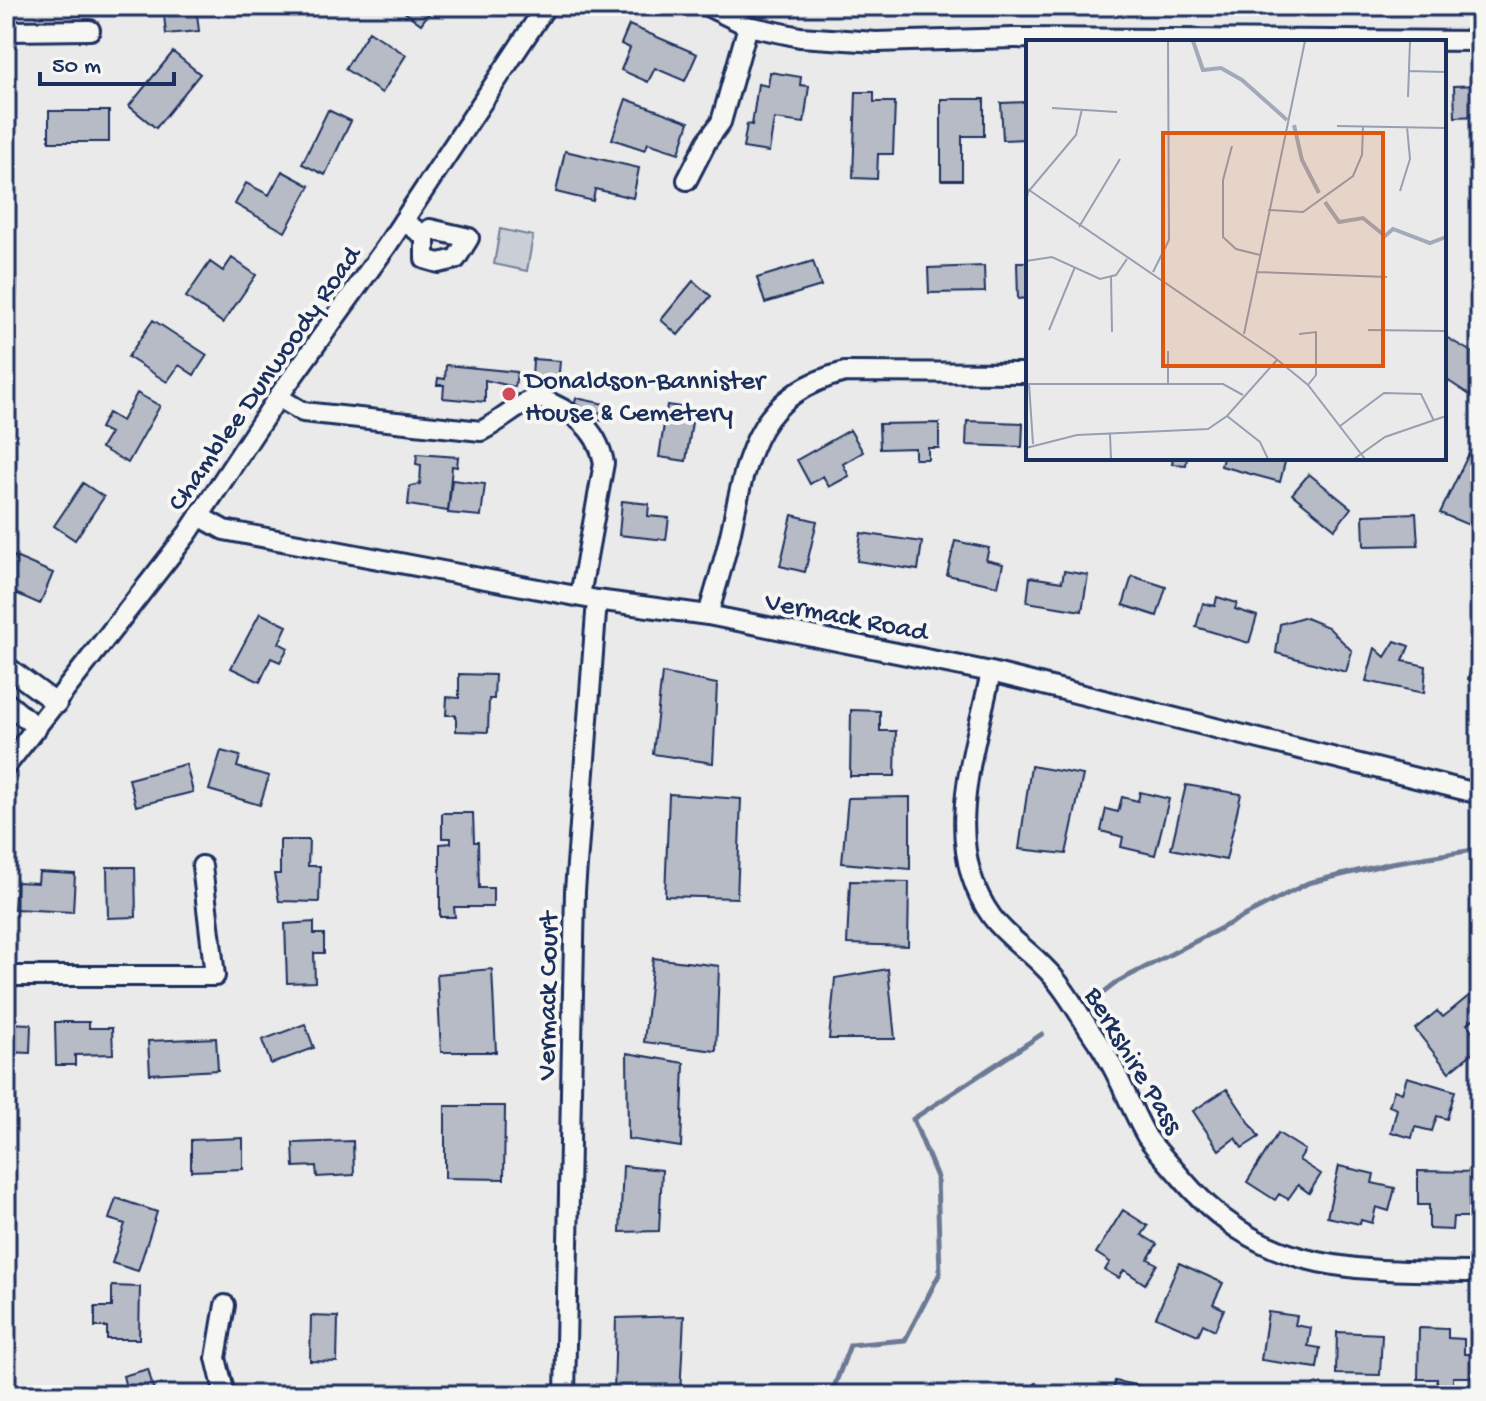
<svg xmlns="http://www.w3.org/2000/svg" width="1486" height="1401" viewBox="0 0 1486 1401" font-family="'Gochi Hand',sans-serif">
<rect width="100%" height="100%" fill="#e9eae9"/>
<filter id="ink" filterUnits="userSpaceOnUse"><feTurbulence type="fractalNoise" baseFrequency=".0125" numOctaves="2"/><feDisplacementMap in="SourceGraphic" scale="16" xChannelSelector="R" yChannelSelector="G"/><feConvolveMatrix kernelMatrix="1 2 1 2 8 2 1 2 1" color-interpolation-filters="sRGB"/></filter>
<g filter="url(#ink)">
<path fill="#caced5" stroke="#727e9a" stroke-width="2" d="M500 229 533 236 527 271 494 264Z"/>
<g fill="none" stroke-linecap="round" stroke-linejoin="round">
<path stroke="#6c7995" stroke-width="5" d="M1103 993 1117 982 1308 883 1391 863 1480 849
M831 1395 850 1345 905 1340 940 1273 937 1177 913 1119 1042 1034"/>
</g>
<path fill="#b6bbc6" stroke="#1b2f5e" stroke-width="2" d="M163 6H196L199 31 166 34Z
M396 6H434L421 24Z
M629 25 697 54 685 81 655 68 648 82 621 70 630 48 621 44Z
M369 31 406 55 382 93 345 69Z
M173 52 200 74 156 128 129 106Z
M770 72 801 77 800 85 809 86 804 123 774 119 769 152 743 148 747 124 752 125 758 84 768 86Z
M1480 85V116L1455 117 1454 86Z
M856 92H874V102H895L893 154H878L877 179 853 178Z
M626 99 689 122 679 153 648 143 645 150 612 139Z
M941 99H984V136H962V180H941Z
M1028 102V139L1003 140 1001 103Z
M328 110 351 121 325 175 302 164Z
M49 111H109V142H49Z
M565 151 639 168 633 198 595 189 593 201 556 192Z
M282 171 310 186 285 232 235 204 246 183 269 195Z
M232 258 256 275 223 323 186 297 210 262 223 271Z
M813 261 821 286 765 303 757 278Z
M1017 262H1028V298L1018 299Z
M984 266 985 292 929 293 928 268Z
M6 279 17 280 16 300 6 299Z
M693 281 711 296 678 335 661 320Z
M153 320 207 355 194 375 179 365 167 382 128 357Z
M1444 336 1480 357 1479 401 1444 378Z
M533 359 560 361 558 383 532 379Z
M446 365 517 372 515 387 485 380V402L443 398 444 385H437L438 378 445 379Z
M137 393 160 406 128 463 101 448 110 433 100 428 108 413 122 421Z
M576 398 614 406 612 422 598 420 599 412 574 408Z
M667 405 694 409 686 461 659 457Z
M967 421 1023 423 1022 447 966 445Z
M939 423V448H928V459H915V448L880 449 879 424Z
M850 430 863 452 843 464 849 476 829 487 823 476 810 484 797 460Z
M1474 443 1480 444V517L1476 528 1440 513Z
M417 454 458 457 457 467 452 466 448 511 408 505 410 486 420 484 421 465 416 464Z
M1173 458H1187L1186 465 1172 464Z
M1223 458H1286L1280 482 1221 466Z
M1309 474 1351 508 1335 529 1292 494Z
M452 480 485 484 481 516 448 513Z
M83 483 104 497 75 540 54 526Z
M622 501 649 504 648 516 669 518 666 540 619 535Z
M1416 513 1418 545 1364 546 1363 515Z
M792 515 817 521 805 572 780 566Z
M861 533 922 542 918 570 857 561Z
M955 541 989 548 986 560 1003 564 998 586 947 575Z
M6 553 53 573 40 604 6 589Z
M1064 571 1088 575 1082 611 1027 602 1030 577 1062 582Z
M1132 576 1166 587 1157 616 1123 605Z
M1217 597 1237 603 1235 609 1257 616 1249 643 1196 627 1203 603 1215 606Z
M260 613 287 626 279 643 288 648 280 662 271 658 260 682 231 668Z
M1303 617 1328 627 1352 651 1346 672 1276 653 1280 624Z
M1480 637V683L1468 679Z
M1395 641 1409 646 1403 661 1426 666 1424 693 1366 681 1375 648 1385 657Z
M662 673 717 684 713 763 653 754Z
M459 674 495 675 494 699H489L488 732 456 731V715H446L447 697 459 698Z
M851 710 880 711V731H896L895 776H850Z
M221 751 240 756 237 767 269 776 260 805 209 790Z
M186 764 193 792 136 806 129 779Z
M1031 766 1083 775 1066 854 1019 849Z
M1186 785 1241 794 1226 860 1171 849Z
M1140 792 1169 799 1155 855 1121 847 1123 837 1101 831 1106 809 1118 812 1122 797 1138 801Z
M669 794 741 799 737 898 665 896Z
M910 797V869L842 863 848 798Z
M442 813H473L474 842H478L479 888H493V907H454L455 917H440V844L451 843V838H442Z
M280 840H309L308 866H320L319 902 279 901 274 874H280Z
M107 867H135L136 917 108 918Z
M39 872 75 874 73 912 14 909 16 882 38 883Z
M850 881 909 882 908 946 847 944Z
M314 922V934H324V953H314L315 982 287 983 285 924Z
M653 958 719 966 716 1051 644 1042Z
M492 969 496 1052H441L437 974Z
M888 969 895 1039H829L835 978Z
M1470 995 1480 1008V1014L1467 1024 1480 1040V1047L1449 1072 1415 1029 1437 1011 1443 1017Z
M55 1022H89V1028H112L113 1054 75 1055V1065H56Z
M6 1023 31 1024 30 1053 6 1052Z
M305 1024 314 1048 271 1064 262 1040Z
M216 1038 218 1070 150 1074 148 1041Z
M627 1053 684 1063 681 1147 628 1139Z
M1407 1077 1455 1091 1447 1119 1437 1116 1432 1131 1415 1127 1412 1138 1391 1132 1397 1109 1389 1106 1394 1090 1402 1093Z
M1227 1089 1259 1137 1242 1148 1235 1138 1219 1150 1193 1111Z
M445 1106H505L504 1179 445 1178Z
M1278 1133 1305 1150 1299 1160 1321 1174 1309 1193 1298 1185 1288 1199 1279 1194 1275 1200 1247 1182Z
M243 1138V1169L191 1171V1140Z
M353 1141 354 1175 317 1177 316 1166 294 1167 293 1143Z
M623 1166 662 1170 659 1231 620 1232Z
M1339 1166 1374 1174 1372 1183 1395 1188 1389 1211 1376 1207 1372 1223 1361 1220 1360 1224 1327 1217Z
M1418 1171 1478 1172V1200H1469V1217H1453L1452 1230 1429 1229V1205H1418Z
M116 1198 157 1212 138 1271 112 1263 125 1224 109 1219Z
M1123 1210 1148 1226 1142 1235 1157 1244 1148 1259 1157 1264 1145 1284 1124 1270 1119 1278 1105 1270 1110 1262 1096 1253Z
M1179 1263 1223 1283 1213 1304 1224 1309 1215 1330 1203 1324 1198 1335 1156 1317Z
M112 1286 140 1287 139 1339H107V1327H95V1307H112Z
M1268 1312 1297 1316 1295 1325 1311 1328 1308 1346 1320 1348 1317 1368 1261 1360Z
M311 1316 338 1317 337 1362 310 1361Z
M684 1316 680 1395H614L616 1318Z
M1419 1328 1448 1329V1338L1464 1339V1354H1477L1476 1377H1453V1388L1437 1387V1379H1418Z
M1337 1332 1382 1334 1380 1375 1336 1374Z
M148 1369 155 1395H128L123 1376Z
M1115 1381 1161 1390 1160 1395H1112Z
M1036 1383 1048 1395H1024Z"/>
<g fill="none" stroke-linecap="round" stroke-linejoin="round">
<g stroke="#1b2f5e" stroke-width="24">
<path id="minor" d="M707 6 748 26 800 37 876 42 1014 38 1480 41
M6 31 90 30
M687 180 707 141 721 122 748 26
M403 221 425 236V259L439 263 456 259 469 238 430 229 425 236
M278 397 303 412 481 431C503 420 514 407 537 397 570 410 597 426 604 463L580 596
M199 516 224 530 597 600 708 615 991 672 1480 794
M708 615C716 587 725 559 731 531 747 454 757 394 845 372L1028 373
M6 666 57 704
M991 672C975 751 939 844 992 917 1007 937 1027 949 1044 967 1065 987 1080 1017 1097 1041 1118 1070 1129 1106 1147 1137 1156 1150 1168 1162 1178 1174 1264 1278 1356 1270 1480 1272
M6 702 37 728
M6 766 188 533 278 397 386 247 546 6
M6 976H215L202 866
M225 1305 216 1358 225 1395
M565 1395 575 891 597 600"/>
</g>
<use href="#minor" stroke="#f6f6f2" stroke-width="18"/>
</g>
</g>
<circle fill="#d1495b" stroke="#f6f6f2" stroke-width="3" cx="509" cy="394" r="8"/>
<g text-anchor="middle" stroke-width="8" stroke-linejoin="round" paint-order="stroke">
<g font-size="28" fill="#1b2f5e" stroke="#f6f6f2">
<text transform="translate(262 377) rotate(-55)" y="10">Chamblee Dunwoody Road</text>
<text transform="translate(847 614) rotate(11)" y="10">Vermack Road</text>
<text transform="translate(545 996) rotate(-89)" y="10">Vermack Court</text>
<text transform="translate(1136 1059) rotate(59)" y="10">Berkshire Pass</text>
</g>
<g font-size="28" fill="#1b2f5e" stroke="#f6f6f2" text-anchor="start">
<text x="525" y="388">Donaldson-Bannister<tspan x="525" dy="32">House &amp; Cemetery</tspan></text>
</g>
</g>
<g transform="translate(1026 40)">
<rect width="420" height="420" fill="#e9eae9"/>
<path fill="none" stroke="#a2aaba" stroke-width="4" d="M167 1 177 30 195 28 216 40 261 80M268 85 276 120 293 153M299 162 313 182 337 178 359 196 367 189 404 203 420 197"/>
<path fill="none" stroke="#979fb1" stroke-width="2" d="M382 31 420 32M382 57 384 1M26 68 91 72M311 86 420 88M206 106 197 140V197L210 209 234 215M0 148 248 317 282 345 339 419M374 151 384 119 381 87M0 162 2 152 50 95 56 69M242 170 277 172 327 136 336 115 337 87M53 187 94 119M0 221 26 217 74 239 90 235 101 219M127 232 143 200 142 1M231 232 361 237M85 237 86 292M23 290 49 227M342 290 420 291M419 291 420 251M218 294 279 1M273 294 290 292V335L282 345M142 311V345M0 344H197L217 355M3 344 7 404M201 376 234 402 242 419M314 386 358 353 395 354 408 381M84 394 85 419M0 408 51 395 182 389 201 376 251 320M328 419 359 397 420 376"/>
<path fill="#de5710" fill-opacity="0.15" stroke="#de5710" stroke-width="4" d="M137 93H357V326H137Z"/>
<rect width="420" height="420" fill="none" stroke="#1b2f5e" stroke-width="4"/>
</g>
<rect width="1486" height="1401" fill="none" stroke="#f6f6f2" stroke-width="32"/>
<rect x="16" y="16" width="1454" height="1369" fill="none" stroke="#1b2f5e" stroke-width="3" filter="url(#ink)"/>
<path d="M40 72v12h134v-12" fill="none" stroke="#1b2f5e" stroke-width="4"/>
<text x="52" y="72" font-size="24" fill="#1b2f5e" stroke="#f6f6f2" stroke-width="6" paint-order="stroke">50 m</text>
</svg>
